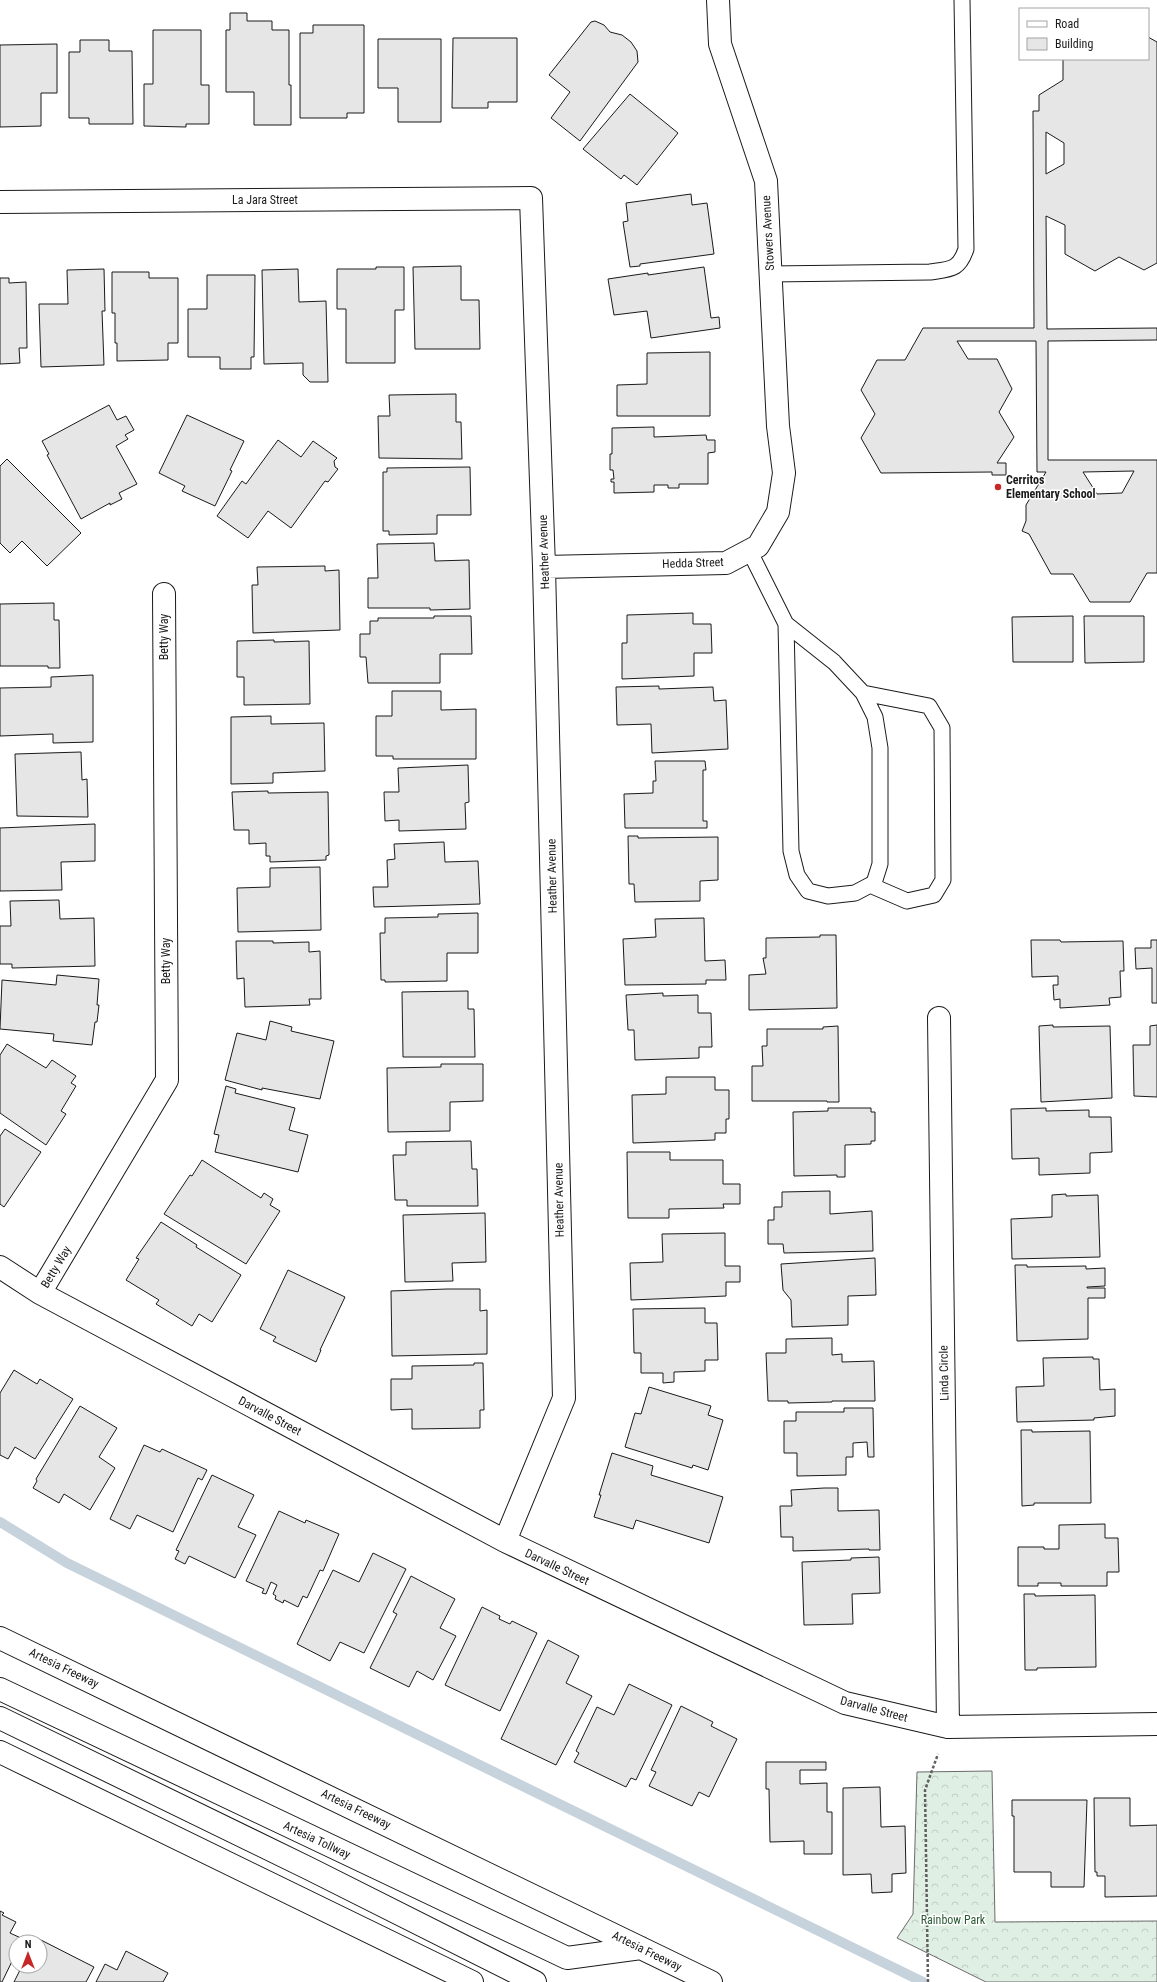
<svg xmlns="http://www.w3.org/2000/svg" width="1157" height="1982" viewBox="0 0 1157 1982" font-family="'Roboto Condensed',sans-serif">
<defs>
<pattern id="forest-crowns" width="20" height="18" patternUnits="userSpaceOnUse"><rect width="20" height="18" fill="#e0efe3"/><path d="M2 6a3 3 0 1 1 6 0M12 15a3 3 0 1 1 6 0" fill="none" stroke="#c0ccc2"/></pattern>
</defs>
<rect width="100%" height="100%" fill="#fff"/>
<path fill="url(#forest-crowns)" stroke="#6a6a6a" d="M992 1771 995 1922 1157 1921V1982H986L897 1938 913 1914 917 1772Z"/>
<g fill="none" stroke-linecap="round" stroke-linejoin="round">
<path stroke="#c6d2dc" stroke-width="10" d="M0 1522 67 1563 923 1982"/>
</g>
<path fill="#e6e6e6" stroke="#1a1a1a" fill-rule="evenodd" d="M230 13H247V21H272V30H289V85H291V125H254V92H226V30H230Z
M595 21 604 25 610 32 622 35 631 42 637 51 638 62 580 141 551 118 570 92 549 75 591 22Z
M313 25H364V113H347V118H300V33H313Z
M153 30H201V85H209V124H186V127L144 126V84H153Z
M1148 37 1157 42V263L1144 270 1119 257 1095 271 1065 254V225L1046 216 1047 329 1157 328V340L1048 341V460H1157V573H1147L1130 602H1090L1073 574H1051L1029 534 1022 531 1026 521V505L1046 472H1037L1036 341H957L968 359H997L1012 389 999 412 1014 437 997 463H1006V475H992V472L881 473 861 438 875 414 861 390 877 360H905L923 328H1034L1033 111H1039V95L1063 80V59H1148ZM1046 132 1064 143V164L1046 174ZM1134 471 1122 493 1097 494 1083 472Z
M453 38H517V102H488V108H452Z
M378 39H441V122H398V88H378Z
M80 40H109V51H132L133 124H89V118H69V52H80Z
M57 44V93H41V126L0 127V45Z
M630 94 678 133 637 185 624 175 621 179 583 149Z
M691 194 692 205 707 203 714 254 640 264V266L630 267 623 222 628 221 626 203Z
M461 266V300H479L480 349H415L413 267Z
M376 267H404V310H395V363H346V309H337V269H376Z
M704 267 711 318 719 317 720 328 651 338 647 311 614 315 608 279 648 273V275Z
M104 269 105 311H102L104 365 41 367 39 304H68L67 270Z
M298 269 299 302 326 301 328 382H310L303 375V363L264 364 262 270Z
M112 272H149V278H178V343H168V360L117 361V343H115V313H112Z
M207 275H255L254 357H251V369H220V357H188V309H207Z
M0 278H9V283L26 282 27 348H19L20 363 0 364Z
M710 352V416H617V385L647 384V353Z
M456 394V422H461L462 459 379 458 378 416H390L389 395Z
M109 405 117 420 126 416 134 430 125 435 128 439 116 446 137 484 119 493 122 499 110 505V503L81 519 47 455 49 454 42 441Z
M187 415 244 441 230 470 232 471 215 506 182 491 185 486 159 473Z
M654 427V437L706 435 707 440H715V452L708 453V484H679V488H668V485H654V492L614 493V482H611V479H614L613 470H610V454H612V428Z
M278 440 301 457 313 441 337 458 334 461 335 467 338 469 328 482 325 481 291 528 268 511 248 538 217 516 242 481 246 484Z
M7 459 81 533 47 566 22 541 10 553 0 543V466Z
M470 467 471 515H437V534L389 535V531H383V472H387V468Z
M434 543 435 561 469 560 470 609 430 610V608H368V578H378L377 544Z
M325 566V571L339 570 340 630 253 633 252 585H258L257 567Z
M54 603V620H59L60 668H48V666H0V604Z
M693 613V624H711L712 653H694V676L622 679V643H627V615Z
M434 616H471L472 654H440V683H368L366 657H360V634H370V621H378V618H434Z
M1073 616V662H1013L1012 617Z
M1084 616H1144V662L1085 663Z
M274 640V642L309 641 310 704 244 705V677H237V641Z
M93 675V742L53 743V734L0 736V688L51 687V677Z
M659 686V689L713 687 714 701 726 700 728 749 652 753 651 724 617 725 616 687Z
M392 691H441V710L476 709V759H393V756H376V716H392Z
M271 716V724L324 723 325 771 273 773V783L231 784V717Z
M81 752 82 780 87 779 88 817 17 816 15 754Z
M655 761H705L706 770H703V821H707V828H625L624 794 653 793V781H656Z
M468 765 469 802 465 803 466 829 399 831V820L385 821 384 792H399L398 768Z
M268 791V793L328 792 329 855 326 856V860L270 862V856H266V843L249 844V830H234L232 792Z
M95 824V861L61 862 62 890 0 891V828Z
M628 836H638V838L718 837V880L700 881V901L635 902 634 884H629Z
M444 842 445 862 478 861 480 904 374 907 373 887H388L387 860 395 859 394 844Z
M320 867 321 930 238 932 237 888 270 887V868Z
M59 900 60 919 94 918 95 966 12 968V964H0V926H11L10 901Z
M478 913V953H447V981L385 982V980H381L380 933H385V918L438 917V914Z
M704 918 705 961 725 960 726 980H706V984L625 985 623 939 656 937 655 919Z
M820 935H836L837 1008 749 1010V975L766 974 763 958H766V938L820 937Z
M1031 940H1060L1061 942 1123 941 1124 971H1120L1121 997 1109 998 1110 1005 1060 1008V999L1054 1000 1053 985H1058V976L1032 977Z
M1151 940H1157V1003H1152V968L1136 969 1135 948H1151Z
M236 941H273V943L309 942V952L320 951 321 999H309L310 1005 245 1007 244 978 237 979Z
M57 975 99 979 97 1005H99L97 1022H95L92 1045 53 1041 54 1034 0 1029 2 980 56 985Z
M468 991V1009H474L475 1057H403L402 992Z
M663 993V996L698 995V1013H711L712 1047H699V1058L635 1060 634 1030H628L626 995Z
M270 1021 292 1027 291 1031 334 1041 320 1099 262 1088V1090L225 1080 237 1033 266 1040Z
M1053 1025V1027L1110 1026 1112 1098 1041 1102 1039 1026Z
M1157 1025V1097L1134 1096 1133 1045H1150V1026Z
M838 1026 839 1102H827V1101H752V1066H763L762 1046H767V1029H823V1027Z
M7 1044 46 1068 52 1060 76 1076 71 1083 76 1086 61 1111 66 1114 46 1145 0 1113V1055Z
M441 1064H483V1101L450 1102V1131L388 1132 387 1068 441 1067Z
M666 1077H715V1090H729V1119H726V1133H715V1140L633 1143 632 1095 666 1094Z
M226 1086 236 1089 235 1093 295 1108 289 1130 308 1135 298 1172 215 1152 219 1135 214 1134Z
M828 1108H871V1112H875V1141H871V1144L845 1145V1177H837V1175L794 1176 793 1112 828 1111Z
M1046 1108V1111L1089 1110V1117H1111L1112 1152 1090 1153V1173L1039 1175V1158L1012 1159 1011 1109Z
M5 1129 41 1152 4 1207 0 1204V1136Z
M471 1141 472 1169H477L478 1206H407V1200H395L393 1155H406V1142Z
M627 1152H670V1160H723V1184H740V1204H723L724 1208 669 1209V1218H628Z
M202 1160 261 1198 264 1193 273 1199 270 1205 280 1211 246 1264 164 1214 190 1175 192 1176Z
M830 1191V1214L872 1211 873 1251 784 1253 783 1244H768V1220H774V1207H782V1192Z
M1066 1194V1196L1098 1195 1100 1257 1012 1259 1011 1219 1052 1217V1195Z
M485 1213 486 1262 452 1263 453 1281 405 1282 403 1215Z
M161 1222 197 1245 196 1247 241 1275 212 1322 199 1314 192 1326 156 1304 159 1300 126 1280 139 1259 136 1258Z
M725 1233V1266H740V1282H726V1296L631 1300 630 1263 663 1262 662 1234Z
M875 1258 876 1295 848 1296V1325L792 1327 791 1300 783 1290 781 1264Z
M1015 1265H1027V1267L1086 1266V1269L1105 1268V1286L1087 1287V1288H1105V1298H1088V1339L1017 1341Z
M288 1270 345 1297 320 1350H321L316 1362 273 1341 276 1337 260 1329Z
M447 1289H480V1311L487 1310V1354L392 1356 391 1291Z
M705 1308V1323H717L718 1360H705V1371L674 1372V1382L663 1383V1373H641V1353H634L633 1309Z
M832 1338V1355L842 1354V1362L874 1361 875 1401H832V1402L788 1403V1401H768L766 1353H786V1339Z
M1093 1357V1359H1099L1100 1390 1115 1389V1416L1094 1418V1420L1017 1422 1016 1387 1044 1386 1043 1358Z
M474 1363H483L484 1410H480V1428L412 1429V1409L391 1410V1379H412V1366L474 1365Z
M14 1370 37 1384 40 1379 73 1399 35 1459 15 1447 8 1459 0 1455V1393Z
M649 1387 711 1406 708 1415 723 1420 708 1470 693 1465 692 1468 625 1447 635 1413 641 1414Z
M80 1406 117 1428 99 1457 115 1468 90 1510 64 1494 59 1503 33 1488 37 1481 36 1479Z
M844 1408H873L874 1457H868L867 1442 853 1443V1457H846V1475L797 1476V1453H784V1421H796V1412H844Z
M1021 1430H1032V1432L1090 1431 1091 1503H1034V1505L1022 1506Z
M144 1445 160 1452 162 1449 207 1470 202 1480 198 1478 173 1532 137 1515 130 1529 110 1519Z
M612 1453 653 1466 651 1475 723 1497 709 1543 636 1520 633 1529 594 1517 601 1495H599Z
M212 1475 254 1495 238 1527 256 1535 235 1578 189 1556 185 1564 175 1559 179 1551 176 1550Z
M824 1488H838V1511L879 1510 880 1550H869V1549L793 1551V1537H781L780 1506H792L791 1490Z
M279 1511 305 1523 306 1520 339 1534 323 1571 320 1570 307 1598 303 1596 298 1607 284 1600 283 1603 275 1599 276 1596 273 1594 277 1585 271 1582 266 1594 262 1593 264 1589 246 1581Z
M1105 1524V1538H1118L1119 1572H1107V1586H1061V1583H1038V1586H1018V1547H1044V1549H1059V1525Z
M373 1553 406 1569 364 1653 340 1642 330 1661 297 1644 333 1570 359 1582Z
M879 1557 880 1593 852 1594 853 1624 804 1625 802 1562 851 1560V1558Z
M411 1576 455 1599 440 1628 456 1636 433 1680 417 1671 409 1687 370 1668 397 1614 393 1612Z
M1024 1594H1035V1596L1095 1595 1096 1667 1037 1668V1670H1025Z
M482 1607 500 1616 499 1619 510 1624 512 1621 537 1633 500 1711 445 1685Z
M548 1640 579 1656 566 1683 592 1696 556 1765 501 1739Z
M629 1684 672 1705 636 1780 631 1778 626 1787 574 1762 579 1753 576 1751 597 1707 614 1715Z
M681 1706 713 1722 711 1726 737 1739 709 1797 699 1792 692 1806 649 1786 656 1772 651 1770Z
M766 1762H826V1770H800V1784L827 1783V1812H832V1854H804V1841L770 1842 769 1789H766Z
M880 1787 881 1827 905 1826 906 1873 892 1874V1892L872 1893 871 1874 843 1875V1788Z
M1094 1798H1130V1826L1157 1825V1896L1105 1897V1876H1097V1872H1095Z
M1012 1800H1087L1084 1887H1051V1872H1014V1816H1012Z
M0 1911 4 1913 2 1915 16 1922 10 1933 23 1939 22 1942H16V1953L2 1982H0Z
M37 1938 94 1967 86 1982H14L22 1966H40V1942H34Z
M126 1951 168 1973 163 1982H96L105 1964 117 1970Z"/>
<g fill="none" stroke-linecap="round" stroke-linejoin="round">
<g stroke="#1a1a1a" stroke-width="17">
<path id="service" d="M770 274 930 272C951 269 959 270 966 249L962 0
M749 550 786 624 791 851 797 875 808 891 828 896 855 893 874 883 880 864V748L875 717 863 693 834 662 786 624
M863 693 929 706 942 728 943 880 934 895 907 901 870 885"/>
</g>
<g stroke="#1a1a1a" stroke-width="24">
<path id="minor" d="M0 202 531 198 544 567 564 1398 505 1541
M544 567 726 563 758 546 778 512 784 473 778 426 766 181 720 44 718 0
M939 1018 948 1727
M0 1267 40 1293 505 1541 845 1703 948 1727 1157 1724
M40 1293 167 1080 164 594"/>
</g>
<g stroke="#1a1a1a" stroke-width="24">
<path id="motorway" d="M0 1638 711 1982
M0 1689 567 1958 641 1948
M0 1718 310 1869 535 1982
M0 1752 472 1982"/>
</g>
<path stroke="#5f5f5f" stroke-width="2.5" stroke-dasharray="3 2" stroke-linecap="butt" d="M928 1982 925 1790 938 1754"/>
<use href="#service" stroke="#fff" stroke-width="15"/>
<use href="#minor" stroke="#fff" stroke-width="22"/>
<use href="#motorway" stroke="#fff" stroke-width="22"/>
</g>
<circle fill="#c62828" stroke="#fff" stroke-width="1.5" cx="998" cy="487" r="4"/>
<g text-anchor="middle" stroke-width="3" stroke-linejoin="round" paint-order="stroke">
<g font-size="12" fill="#1a1a1a" stroke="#fff">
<text x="265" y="204">La Jara Street</text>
<text transform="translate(768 233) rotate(-93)" y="4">Stowers Avenue</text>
<text transform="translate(544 552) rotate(-92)" y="4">Heather Avenue</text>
<text transform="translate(693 563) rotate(-2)" y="4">Hedda Street</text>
<text transform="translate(164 637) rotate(-90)" y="4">Betty Way</text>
<text transform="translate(552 876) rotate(-91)" y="4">Heather Avenue</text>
<text transform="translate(166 961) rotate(-90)" y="4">Betty Way</text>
<text transform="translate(559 1200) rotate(-91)" y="4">Heather Avenue</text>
<text transform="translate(56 1267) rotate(-59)" y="4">Betty Way</text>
<text transform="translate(944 1373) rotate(-91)" y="4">Linda Circle</text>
<text transform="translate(270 1416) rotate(28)" y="4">Darvalle Street</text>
<text transform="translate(557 1567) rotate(25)" y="4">Darvalle Street</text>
<text transform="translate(64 1668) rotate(26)" y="4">Artesia Freeway</text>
<text transform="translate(874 1709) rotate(15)" y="4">Darvalle Street</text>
<text transform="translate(356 1809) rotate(26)" y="4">Artesia Freeway</text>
<text transform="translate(317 1840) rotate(25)" y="4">Artesia Tollway</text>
<text transform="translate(647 1951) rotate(26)" y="4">Artesia Freeway</text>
</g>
<g font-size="12" font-weight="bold" fill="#1a1a1a" stroke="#fff" text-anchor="start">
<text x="1006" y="484">Cerritos<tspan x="1006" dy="14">Elementary School</tspan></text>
</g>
<g font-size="12" fill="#2b5a34" stroke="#fff">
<text x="953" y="1924">Rainbow Park</text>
</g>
</g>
<rect x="1019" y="8" width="130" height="52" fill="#ffffff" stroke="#a3a3a3"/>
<rect x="1027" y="21" width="20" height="6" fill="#ffffff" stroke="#a3a3a3"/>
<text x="1055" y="28" font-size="12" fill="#1a1a1a">Road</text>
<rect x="1027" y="38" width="20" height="12" fill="#e6e6e6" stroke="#a3a3a3"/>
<text x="1055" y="48" font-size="12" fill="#1a1a1a">Building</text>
<g transform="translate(28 1954)"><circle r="19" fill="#ffffff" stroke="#a3a3a3"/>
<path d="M0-3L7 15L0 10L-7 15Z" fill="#c62828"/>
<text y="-6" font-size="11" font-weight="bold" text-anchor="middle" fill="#1a1a1a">N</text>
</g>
</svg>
